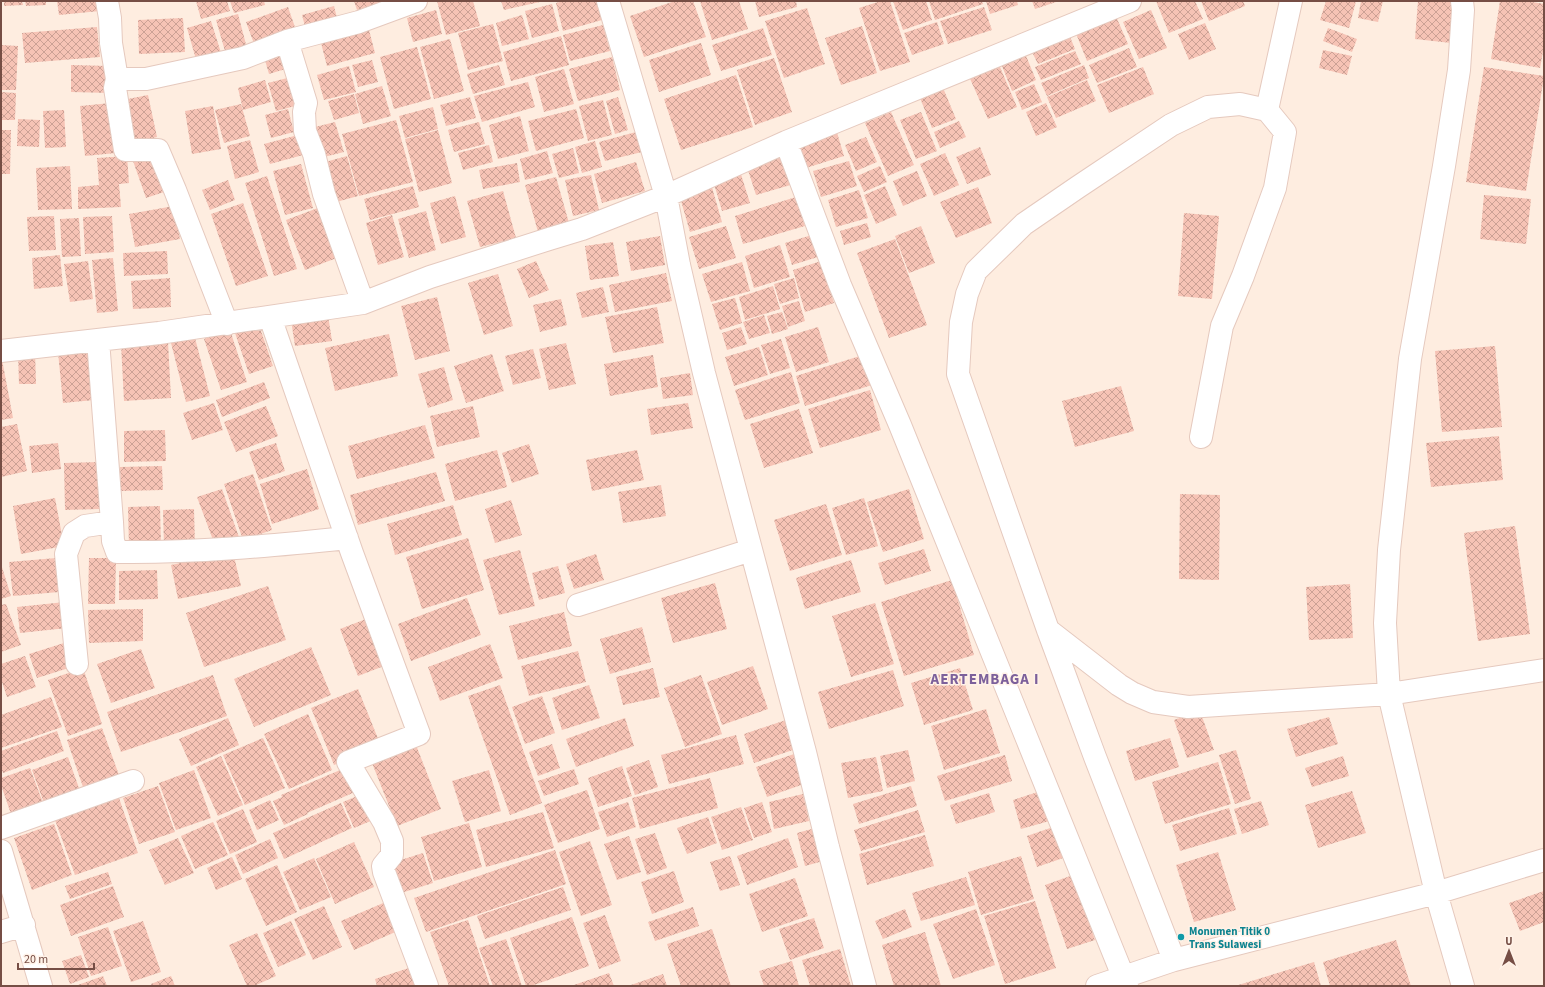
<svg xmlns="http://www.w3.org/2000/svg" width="1545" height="987" viewBox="0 0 1545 987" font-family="'Source Sans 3',sans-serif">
<defs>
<pattern id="building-cross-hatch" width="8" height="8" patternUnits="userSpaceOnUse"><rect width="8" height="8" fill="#f6c3b5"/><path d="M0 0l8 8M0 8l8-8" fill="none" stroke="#cca195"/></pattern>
</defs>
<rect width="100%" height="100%" fill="#feede0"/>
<path fill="url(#building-cross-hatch)" d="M4 1H22L23 5 4 6Z
M25 1H46V5L26 6Z
M57 1H99L100 11 59 15Z
M196 1H227L230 11 201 19Z
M230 1H264L265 5 234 13Z
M354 1H384V2L357 10Z
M437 1H473L480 26 446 35Z
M501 1H540V2L504 10Z
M563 1H597L602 20 563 31 556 3Z
M675 1H693L706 37 644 57 630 16Z
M700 1H739L748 29 712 40Z
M755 1H796L797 7 759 17Z
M881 1H890L910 62 880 71 859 8Z
M893 1H926L932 20 903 30Z
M929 1H982L983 4 935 20Z
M986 1H1017L1018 5 990 14Z
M1032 1H1059L1035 9Z
M1156 1H1195L1203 19 1169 33Z
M1201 1H1243L1245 6 1209 21Z
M1326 1H1356L1349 28 1320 20Z
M1361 1H1383L1378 22 1358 18Z
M1418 1H1455L1451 43 1415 39Z
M1500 1H1527L1544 4V46L1540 68 1491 59Z
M552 4 559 31 532 38 525 11Z
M334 6 339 26 307 34 302 15Z
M288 7 297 33 256 49 246 22Z
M984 7 992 30 948 44 940 21Z
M807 8 825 64 784 78 765 21Z
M436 10 442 34 413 42 407 18Z
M1151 10 1167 48 1139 59 1123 22Z
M238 14 248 52 227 58 216 20Z
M1115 14 1128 44 1087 61 1075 31Z
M522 15 529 39 502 46 496 23Z
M183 18 185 52 139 54 138 20Z
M211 21 222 56 197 63 187 28Z
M937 22 944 44 912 55 904 33Z
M1205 23 1216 49 1189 60 1178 34Z
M493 24 503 61 468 70 458 33Z
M603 25 610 51 570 61 563 35Z
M862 26 877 73 841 85 825 38Z
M97 27 100 57 25 63 22 33Z
M763 28 772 55 721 71 712 45Z
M1328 28 1357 39 1352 52 1323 41Z
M369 30 375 53 327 66 321 43Z
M1068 32 1075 49 1038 64 1030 48Z
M561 36 569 65 511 81 503 52Z
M450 39 464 91 434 99 420 47Z
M701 43 711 75 659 92 649 60Z
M1 45 18 46 16 90H1Z
M286 46 292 67 269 74 263 53Z
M417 47 431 99 394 109 380 57Z
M1129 48 1137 67 1097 83 1089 65Z
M1323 50 1352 56 1347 75 1319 68Z
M1024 51 1036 80 1012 91 1000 61Z
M1075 51 1081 64 1041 80 1035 67Z
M612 57 620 90 578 101 569 69Z
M774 58 792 112 755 125 737 70Z
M372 60 378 82 358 87 352 65Z
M997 60 1017 107 988 119 967 72Z
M71 65 110 66V93L71 92Z
M499 65 505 85 473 94 467 74Z
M1084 65 1089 78 1047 96 1041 83Z
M349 66 356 92 324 100 317 75Z
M1143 67 1154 94 1109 113 1097 85Z
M1484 67 1544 76 1526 191 1466 182Z
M564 69 574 104 544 112 535 77Z
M736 75 753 127 681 150 664 99Z
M295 76 303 104 276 111 268 83Z
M265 80 271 102 243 110 238 88Z
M1087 80 1096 101 1056 118 1047 97Z
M528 82 535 107 482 122 474 96Z
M941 83 956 119 932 128 918 93Z
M1034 84 1042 102 1022 110 1015 92Z
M382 86 391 116 363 124 355 94Z
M1 92 16 93 15 120H1Z
M354 94 359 113 334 120 328 101Z
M148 95 157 137 132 143 123 100Z
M470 97 476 118 446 126 440 105Z
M618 97 628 130 615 134 606 101Z
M603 100 612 135 588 141 579 106Z
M111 103 116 153 85 156 80 106Z
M1046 103 1057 127 1036 136 1026 112Z
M241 104 250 136 224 143 215 110Z
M213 106 221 149 192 154 185 111Z
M433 107 438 129 405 138 399 116Z
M288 109 294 132 271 138 265 115Z
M576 109 584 138 536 151 528 121Z
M64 110 66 147 45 148 43 111Z
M891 112 914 165 888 176 865 123Z
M921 112 937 151 916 159 900 120Z
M520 116 529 151 498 159 489 125Z
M18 119 40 120 39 147 17 146Z
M396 120 413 182 359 196 342 134Z
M959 121 966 137 940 148 934 132Z
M335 122 344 152 320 158 311 128Z
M479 122 485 144 454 152 448 130Z
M836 129 844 156 806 168 797 140Z
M1 130H11L10 174H1Z
M438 130 452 183 419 192 405 139Z
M636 132 642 152 605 161 599 142Z
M298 135 303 155 270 164 264 144Z
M866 137 877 162 856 171 845 145Z
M250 140 259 172 235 179 227 146Z
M595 141 602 167 582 173 575 147Z
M489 145 493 162 463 170 458 153Z
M980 147 991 175 967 184 956 157Z
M573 148 579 173 559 178 552 154Z
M547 151 553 173 525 180 520 159Z
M784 153 794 184 756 195 746 164Z
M945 153 959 185 934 196 920 164Z
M154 154 167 191 146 198 133 161Z
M127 156 129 183 119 184 121 207 78 209V187L99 185 97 158Z
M347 156 358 196 329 204 318 164Z
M849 161 857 186 821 197 813 171Z
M636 162 645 191 602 203 594 174Z
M517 163 520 182 483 189 479 170Z
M301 164 313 208 285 215 273 171Z
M70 166 72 209 38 210 36 168Z
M880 166 887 182 864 192 857 176Z
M739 168 750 203 722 211 712 177Z
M917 171 927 196 903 206 893 181Z
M591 175 599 210 573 216 565 180Z
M267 176 297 269 274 276 245 183Z
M556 177 569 223 538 232 525 185Z
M228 180 235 200 210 210 202 190Z
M711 184 722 222 690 232 679 194Z
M413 186 419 207 370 220 364 199Z
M885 186 897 215 876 224 864 195Z
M978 187 992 223 956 238 940 202Z
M859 190 868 218 836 227 828 200Z
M503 191 516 238 480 247 467 201Z
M1484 195 1531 199 1526 244 1480 239Z
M455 196 466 237 441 244 430 203Z
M796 197 805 226 743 244 735 216Z
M243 203 268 276 236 286 211 214Z
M174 206 180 239 135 247 129 214Z
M323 206 342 256 305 270 286 220Z
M426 211 436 250 409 258 398 219Z
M1184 213 1219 216 1212 299 1178 296Z
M392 215 404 257 378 265 366 223Z
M54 216 56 250 29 251 27 217Z
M112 216 114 252 85 254 83 217Z
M79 218 81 256 62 257 60 219Z
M867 223 871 237 844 245 840 231Z
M726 226 736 258 699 269 689 237Z
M921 226 935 263 909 273 895 236Z
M812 235 818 257 792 265 785 243Z
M660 236 665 265 631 271 626 242Z
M895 239 927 325 889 338 857 253Z
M613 242 619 276 590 280 585 246Z
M780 245 790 277 754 288 745 256Z
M167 251 168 274 124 276 123 253Z
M60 255 63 286 34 289 32 258Z
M113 258 118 311 97 313 92 260Z
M88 261 93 299 70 302 64 264Z
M536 261 549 290 529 298 517 269Z
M821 261 834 303 805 312 793 270Z
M742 262 750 291 711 302 702 274Z
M666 273 672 301 615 312 609 285Z
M498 274 513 326 484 335 468 283Z
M170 278 171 307 133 309 131 281Z
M794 278 799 298 780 304 774 284Z
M773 286 780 309 745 320 739 297Z
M603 287 609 312 582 318 576 293Z
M437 297 450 351 415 360 401 306Z
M735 298 742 323 720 330 712 304Z
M561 299 567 325 540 332 533 305Z
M799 301 805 321 788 327 782 306Z
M657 307 664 343 613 353 605 317Z
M782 312 788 329 772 334 767 316Z
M328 315 332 341 295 346 291 320Z
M764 315 770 333 749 339 743 322Z
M259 325 273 366 249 374 235 333Z
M741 327 747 344 727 350 722 333Z
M818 327 829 362 796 372 785 337Z
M230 330 247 382 221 390 204 339Z
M389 334 398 376 335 391 325 348Z
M195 338 210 396 186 402 171 343Z
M781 339 790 368 770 374 761 345Z
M168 342 171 398 124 401 121 344Z
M566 343 576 384 549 390 539 349Z
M1495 346 1502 427 1442 432 1435 351Z
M759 347 768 375 734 386 725 357Z
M89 349 94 400 63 403 58 352Z
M533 349 541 378 513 385 505 356Z
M35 351 36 384H19L18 352Z
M1 354 13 418 1 420Z
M492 354 504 391 466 403 454 366Z
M653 355 658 387 610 396 604 364Z
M863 355 872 385 805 406 796 376Z
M444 367 453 400 428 408 418 374Z
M791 372 800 403 745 420 735 390Z
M690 373 693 395 663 399 660 378Z
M264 382 270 398 222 417 216 400Z
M1121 386 1134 431 1075 447 1062 401Z
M870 390 881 430 820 448 808 409Z
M214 403 223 430 192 440 183 413Z
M688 403 693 428 651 435 647 409Z
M266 406 278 436 236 452 224 422Z
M473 406 480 437 437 447 430 416Z
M799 409 813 453 764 468 750 424Z
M17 424 27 471 1 477V427Z
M425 425 435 458 357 479 348 446Z
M165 430 166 461 124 462V431Z
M1499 436 1503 480 1431 487 1426 443Z
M58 443 61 469 32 473 29 446Z
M276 443 285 471 259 480 249 452Z
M529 444 539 474 512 483 502 453Z
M497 450 507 487 455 501 445 464Z
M637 450 644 480 592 491 586 460Z
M99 462 100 509 65 510 64 463Z
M162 466 163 490 121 491 120 467Z
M307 469 319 509 272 524 260 484Z
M436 472 445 501 358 525 350 495Z
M253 474 272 530 243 540 224 484Z
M661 485 666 516 623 523 618 492Z
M222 489 240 540 216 548 197 497Z
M909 489 924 539 883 552 867 502Z
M1180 494 1220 495 1219 580 1179 579Z
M55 498 64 546 21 554 13 506Z
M864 498 878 546 846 555 832 508Z
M511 500 522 535 495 543 485 509Z
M826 504 842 555 790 571 774 520Z
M453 505 462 535 395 555 387 524Z
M160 506 161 546 129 547 128 507Z
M194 509 195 546H164L163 510Z
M1515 526 1530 634 1478 641 1464 533Z
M468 538 484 590 422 609 406 557Z
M924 549 931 571 885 585 878 563Z
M520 550 535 606 499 615 483 560Z
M233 552 241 586 178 599 171 565Z
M596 554 604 580 574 589 566 564Z
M56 558 59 592 13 596 9 562Z
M89 558H116L115 604H88Z
M851 560 861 592 805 609 796 578Z
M1 564 11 596 1 599Z
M558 566 565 593 539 600 532 573Z
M157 570 158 599 119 600V571Z
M952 580 974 655 904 676 881 602Z
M715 583 727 629 673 643 661 598Z
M1350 584 1353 638 1309 640 1306 587Z
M268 586 286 640 204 667 186 613Z
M467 598 481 635 411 661 398 624Z
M65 602 67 628 20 633 17 607Z
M875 603 894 664 851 677 832 616Z
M6 604 21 645 1 652V605Z
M143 609V641L89 643 88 610Z
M564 612 572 646 518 660 509 626Z
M366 619 384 666 358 676 340 629Z
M642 627 651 662 610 674 600 639Z
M64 643 72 667 37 678 29 654Z
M490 644 503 678 440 701 428 667Z
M311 647 331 695 254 727 234 679Z
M141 649 155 688 111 703 97 664Z
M578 651 586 682 529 696 521 666Z
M25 656 36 687 7 697 1 679V664Z
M753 666 768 709 722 725 707 682Z
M83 668 102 724 68 736 48 680Z
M653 668 660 697 623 705 616 677Z
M960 668 973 710 924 725 911 683Z
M893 670 904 706 829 729 818 692Z
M213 675 227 716 121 752 107 712Z
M701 675 722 734 685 747 664 688Z
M500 685 542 803 510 815 468 696Z
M589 685 600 718 562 730 552 698Z
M358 689 381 746 334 765 311 708Z
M542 696 555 733 525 744 512 707Z
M51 697 62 727 1 748V715Z
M986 709 1000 753 944 770 931 726Z
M1200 711 1214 750 1187 758 1174 720Z
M308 714 332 770 289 789 264 734Z
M1329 717 1338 744 1296 757 1287 729Z
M228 718 239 745 191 766 179 739Z
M625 718 634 746 576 767 566 739Z
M786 720 796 749 754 763 744 734Z
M102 728 119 775 83 787 67 740Z
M57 731 64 751 3 773 1 768V751Z
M736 735 744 764 669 784 661 755Z
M263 738 285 788 245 805 223 755Z
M1170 738 1179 767 1135 781 1126 751Z
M414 740 441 809 397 826 370 758Z
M552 744 560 768 538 776 529 752Z
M908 750 915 781 887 788 880 756Z
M1236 750 1251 799 1235 804 1219 755Z
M794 754 804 784 767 797 756 767Z
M1005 755 1012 781 945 801 937 776Z
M221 756 243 805 218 816 196 767Z
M1343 756 1349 776 1312 787 1305 768Z
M68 757 80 791 44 803 32 770Z
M876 757 883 791 848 798 841 763Z
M649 760 658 787 635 795 626 768Z
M1218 762 1231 804 1165 824 1152 782Z
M622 766 632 796 598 807 588 778Z
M30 768 43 803 11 814 1 785V778Z
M345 768 355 792 307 813 308 814 284 825 273 801 282 797 281 795Z
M574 769 579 784 544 796 538 781Z
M194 770 211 818 176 830 159 783Z
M489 770 501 811 465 822 452 781Z
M710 778 718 808 640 829 632 798Z
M158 786 175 832 139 844 123 798Z
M911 786 917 806 859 824 853 804Z
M587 790 600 829 558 843 544 805Z
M1044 790 1053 820 1021 829 1013 800Z
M1352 791 1366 833 1318 848 1305 805Z
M989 793 995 812 956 824 950 805Z
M362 794 373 820 354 828 343 802Z
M803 794 809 821 774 829 769 802Z
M119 798 138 853 75 875 55 820Z
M270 800 279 820 257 830 249 810Z
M1261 801 1269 825 1242 834 1234 809Z
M628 802 636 827 607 837 598 812Z
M762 802 772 832 754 838 744 808Z
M341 803 352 828 284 859 273 833Z
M741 807 753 840 722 850 711 817Z
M1229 808 1237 834 1180 851 1172 825Z
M243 809 257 842 230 854 216 821Z
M918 810 925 832 861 851 854 830Z
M543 812 554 848 486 867 476 830Z
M708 817 717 843 687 854 677 828Z
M213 822 228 855 195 869 181 836Z
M469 823 482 867 434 881 421 837Z
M54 824 72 875 32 890 14 838Z
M1056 826 1066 857 1037 867 1027 836Z
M819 827 827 860 805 866 797 833Z
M655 833 667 868 647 875 635 839Z
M925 835 934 866 867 885 859 854Z
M629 836 641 872 617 880 604 844Z
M178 838 194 873 165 885 149 850Z
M788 838 798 867 747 885 737 856Z
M270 839 278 858 243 874 235 855Z
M590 841 612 905 581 916 559 852Z
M354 842 374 887 335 904 316 859Z
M555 850 566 884 426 932 414 898Z
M1218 852 1236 910 1194 922 1176 865Z
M423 853 433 883 398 894 388 864Z
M730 856 740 885 720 891 710 862Z
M1021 856 1034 899 981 915 968 872Z
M232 857 242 879 216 890 207 868Z
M314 858 331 897 300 910 283 872Z
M277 865 297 912 266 926 245 879Z
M674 871 684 902 652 914 641 882Z
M108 872 112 884 70 899 65 886Z
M1073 875 1095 940 1067 949 1045 885Z
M966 877 975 905 921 921 912 893Z
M795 878 808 916 762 932 749 894Z
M113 886 124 917 71 936 60 905Z
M563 887 571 910 485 939 477 916Z
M1544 891V922L1520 931 1509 903Z
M388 901 400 930 354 950 341 921Z
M1035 901 1056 968 1005 984 984 916Z
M324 906 342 947 313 960 294 919Z
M693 907 699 926 655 941 648 922Z
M905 909 912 927 883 939 875 921Z
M976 909 995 965 953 979 933 924Z
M605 915 621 961 599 969 583 923Z
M572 917 589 966 531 986H526L510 938Z
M814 918 824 948 790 960 779 929Z
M468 920 490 986H449L430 932Z
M143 921 161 972 131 982 113 931Z
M291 921 306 955 278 967 263 933Z
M108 927 122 966 91 976 78 937Z
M712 929 731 986H681L667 944Z
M925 932 941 986H894L882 945Z
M257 933 276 976 254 986H247L229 945Z
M506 939 522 986H493L479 948Z
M1396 940 1411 986H1330L1323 962Z
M840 949 851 986H810L802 960Z
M81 955 89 977 70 984 62 961Z
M792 961 799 986H764L759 971Z
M1314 962 1321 986H1235Z
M415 966 422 986H377L375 979Z
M609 973 614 986H571Z
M663 974 667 986H628Z
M103 976 107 986H75Z
M171 976 175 986H152L151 984Z"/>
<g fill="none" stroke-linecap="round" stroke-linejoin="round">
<g stroke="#e5c9be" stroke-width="24">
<path id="minor" d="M107 1 110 18 111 43 117 79H146L243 58 287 41 359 22 416 1
M608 1 666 196 679 265 704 373 805 752 828 847 865 986
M1462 1 1463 10 1459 70 1444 166 1410 359 1389 550 1385 623 1389 694 1436 893 1463 986
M287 41 306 103 304 112 305 131 314 154 324 194 363 303
M117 79 115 88 125 150H158L175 190 227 324
M1267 110 1291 1
M786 142 840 285 900 425 1127 986
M270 317 352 553 419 734 348 762 384 822 392 841V855L383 866 384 872 427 986
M98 340 112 522
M1 351 159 333 363 303 430 277 549 239 582 229 666 196 786 142 1130 1
M578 605 751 550
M1048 630 1119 685 1132 693 1153 702 1188 707 1389 694 1544 670
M77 664 66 554 74 533 85 526 112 522 113 541 117 552C194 553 270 546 347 538
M1 828 133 781
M1 851 41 986
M1 932 24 925
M1174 960 1095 757 1048 630 958 374 961 322 967 294 976 271 1024 224 1078 187 1171 125 1208 107 1240 104 1267 110 1285 132 1275 188 1243 276 1222 326 1201 437
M1097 986 1174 960 1436 893 1544 860"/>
</g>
<use href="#minor" stroke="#fff" stroke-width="22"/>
</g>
<circle fill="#0f9aa8" stroke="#fff2e8" stroke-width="1.5" cx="1181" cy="937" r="4"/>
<g text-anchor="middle" stroke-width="3" stroke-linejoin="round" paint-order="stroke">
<g font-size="11" font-weight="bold" fill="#0d838f" stroke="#fff2e8" text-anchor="start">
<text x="1189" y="935">Monumen Titik 0<tspan x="1189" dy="13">Trans Sulawesi</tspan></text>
</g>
<g font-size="15" font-weight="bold" letter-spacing="1" fill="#7c609b" stroke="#fff2e8">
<text x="985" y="684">AERTEMBAGA I</text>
</g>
</g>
<rect width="1545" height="987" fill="none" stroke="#764e45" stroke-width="4"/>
<g transform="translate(1509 951)" stroke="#fff2e8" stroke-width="3" paint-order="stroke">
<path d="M0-3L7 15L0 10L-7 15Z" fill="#764e45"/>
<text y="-6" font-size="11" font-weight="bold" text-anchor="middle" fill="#764e45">U</text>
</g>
<path d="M18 963v6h76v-6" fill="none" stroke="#764e45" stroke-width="2"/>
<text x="24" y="963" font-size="12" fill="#764e45" stroke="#fff2e8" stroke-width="3" paint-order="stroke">20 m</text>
</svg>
